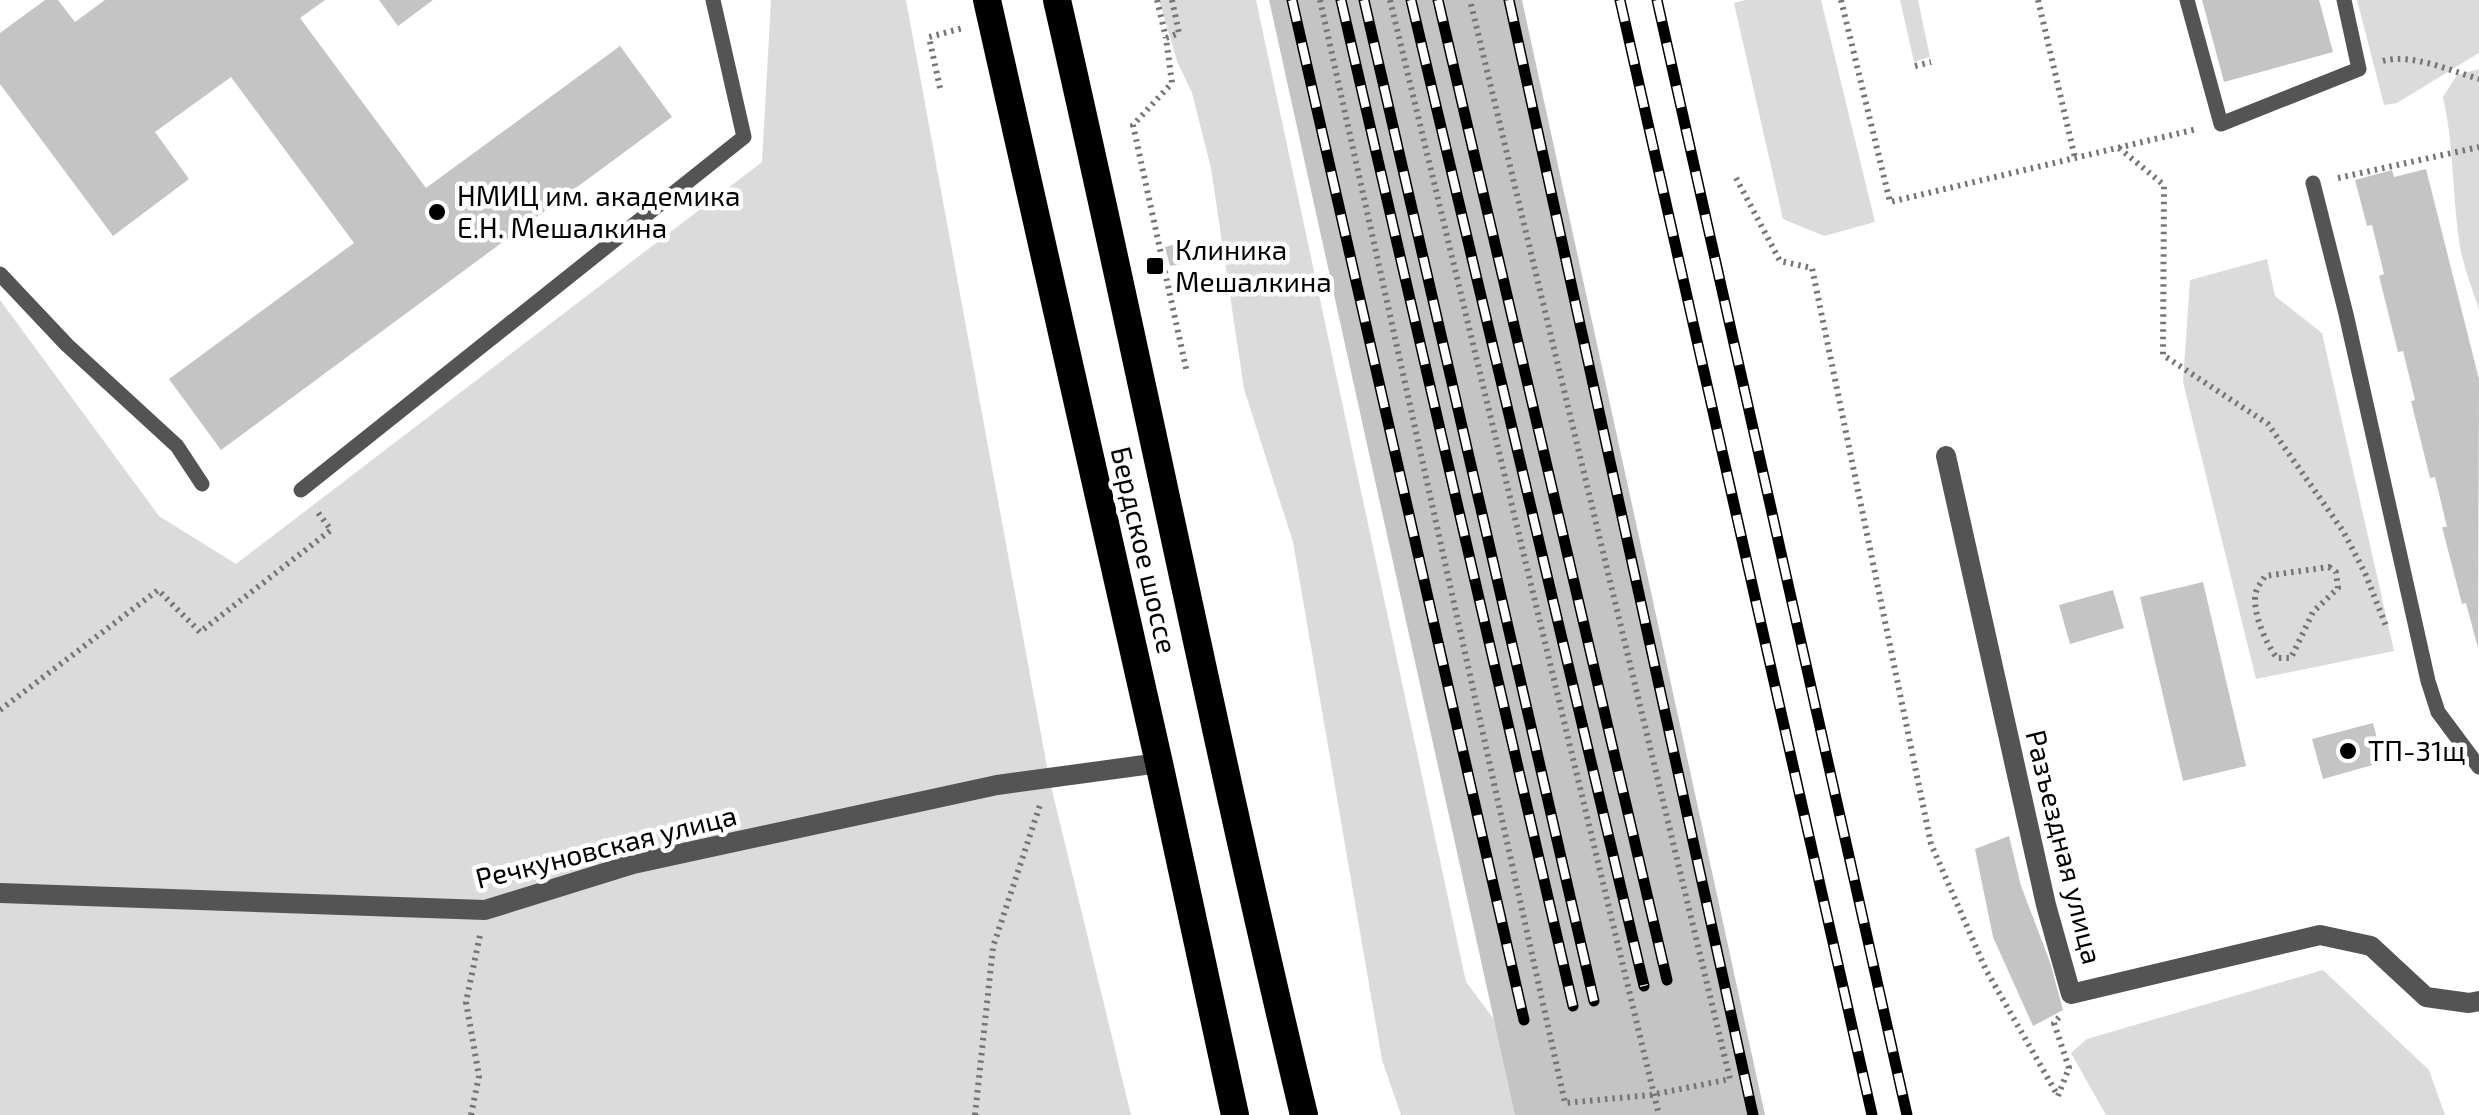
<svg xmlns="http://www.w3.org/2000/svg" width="2479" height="1115" viewBox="0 0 2479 1115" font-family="'Exo 2',sans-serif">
<rect width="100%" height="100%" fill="#fff"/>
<path fill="#dbdbdb" d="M771 0H906L1049 778 1131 1115H0V300L159 516 236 564 762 162Z
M1159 0H1256L1466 982 1566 1115H1401L1382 1060 1293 542 1244 389 1211 168 1192 93 1177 61Z
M1745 0H1821L1875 222 1824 236 1783 219 1734 3Z
M1900 0H1918L1930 57 1914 62Z
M2357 0H2479V53L2397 103 2384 105Z
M2479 69V310C2472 287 2462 264 2459 240 2452 193 2454 144 2443 97L2457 75Z
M2267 259 2275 296 2322 333 2394 651 2256 679 2183 382 2190 280Z
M2323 970 2429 1070 2445 1115H2106L2071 1053 2087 1039Z"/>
<path fill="#c4c4c4" d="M45 0H58L75 22 105 0H325L300 18 426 188 620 46 672 117 221 450 169 379 354 243 231 77 155 132 189 179 113 236 0 84V33Z
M379 0H433L398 26Z
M1269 0H1522L1765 1115H1515Z
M2202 0H2319L2333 52 2224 82Z
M2426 169 2479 379 2478 648 2466 603 2462 604 2442 527H2447L2435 477 2430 478 2411 401 2415 400 2403 351 2398 352 2379 276 2384 274 2372 225 2367 226 2355 180 2392 170 2394 177Z
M1176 244 1181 264 1170 266 1165 247Z
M2203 582 2246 766 2183 781 2140 597Z
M2113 590 2124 628 2070 644 2059 605Z
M2373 723 2383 762 2323 779 2312 739Z
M2009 836 2021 886 2050 962 2063 1010 2033 1026 1993 937 1975 849Z"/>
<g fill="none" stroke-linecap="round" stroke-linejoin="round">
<path stroke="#767676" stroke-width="6" stroke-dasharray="2.5 5" stroke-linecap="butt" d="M1157 0 1166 38
M1172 0 1179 33 1166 38 1172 83 1133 125 1187 373
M1320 0 1565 1103 1651 1095 1730 1079 1470 0
M1390 0 1659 1115
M1841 0 1890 202 2197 129
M2038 0 2075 158
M2383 61C2412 53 2451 71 2479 79
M1915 66 1931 62
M940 88 929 37 963 28
M2119 148 2164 185 2163 355 2268 424 2343 531 2365 573 2386 626
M1736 178 1780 261 1812 268 1931 844 1986 970 2058 1096 2069 1068 2054 1023 2061 1015
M2338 178 2479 147
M2329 567 2336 572 2338 588 2313 612 2291 658H2277C2266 644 2251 610 2256 592 2258 586 2262 581 2265 576Z
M0 710 158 590 200 632 331 530 316 510
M471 1115 479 1076 466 1002 480 935
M975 1115 993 947 1040 805"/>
<path stroke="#545454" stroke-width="15" d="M2187 0 2221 124 2359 69 2344 0
M2313 183 2346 314 2428 681 2438 712 2479 767
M0 274 67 345 177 446 202 484
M301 490 744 137 713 0"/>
<path stroke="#545454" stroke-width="20" d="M1946 456 2046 905 2071 994 2320 935 2371 946 2426 997 2469 1003 2479 1001
M0 893 485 910 633 864 997 785 1159 763"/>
<path stroke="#000" stroke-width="28" d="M987 0 1159 763 1235 1115
M1057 0C1142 371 1215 745 1304 1115"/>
<g stroke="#000" stroke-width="11">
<path id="rail" d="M1292 0 1524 1020
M1341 0 1573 1006
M1364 0 1594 1001
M1411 0 1644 986
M1438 0 1667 980
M1509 0 1753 1115
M1620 0 1872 1115
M1657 0 1907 1115"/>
</g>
<use href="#rail" stroke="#fff" stroke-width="8" stroke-dasharray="22" stroke-linecap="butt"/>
</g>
<g fill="#000" stroke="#fff" stroke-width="4">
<circle cx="437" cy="212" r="10"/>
<rect x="1145" y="256" width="20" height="20" rx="5"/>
<circle cx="2348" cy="751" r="10"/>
</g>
<g text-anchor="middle" stroke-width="9" stroke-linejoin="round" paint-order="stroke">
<g font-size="28" fill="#000" stroke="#fff" text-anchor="start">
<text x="457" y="206">НМИЦ им. академика<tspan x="457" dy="32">Е.Н. Мешалкина</tspan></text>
<text x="1175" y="260">Клиника<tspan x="1175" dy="32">Мешалкина</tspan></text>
<text x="2368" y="761">ТП-31щ</text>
</g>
<g font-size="28" fill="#000" stroke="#fff">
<text transform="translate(1144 550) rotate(77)" y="10">Бердское шоссе</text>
<text transform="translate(606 847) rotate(-14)" y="10">Речкуновская улица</text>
<text transform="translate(2064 847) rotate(76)" y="10">Разъездная улица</text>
</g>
</g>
</svg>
